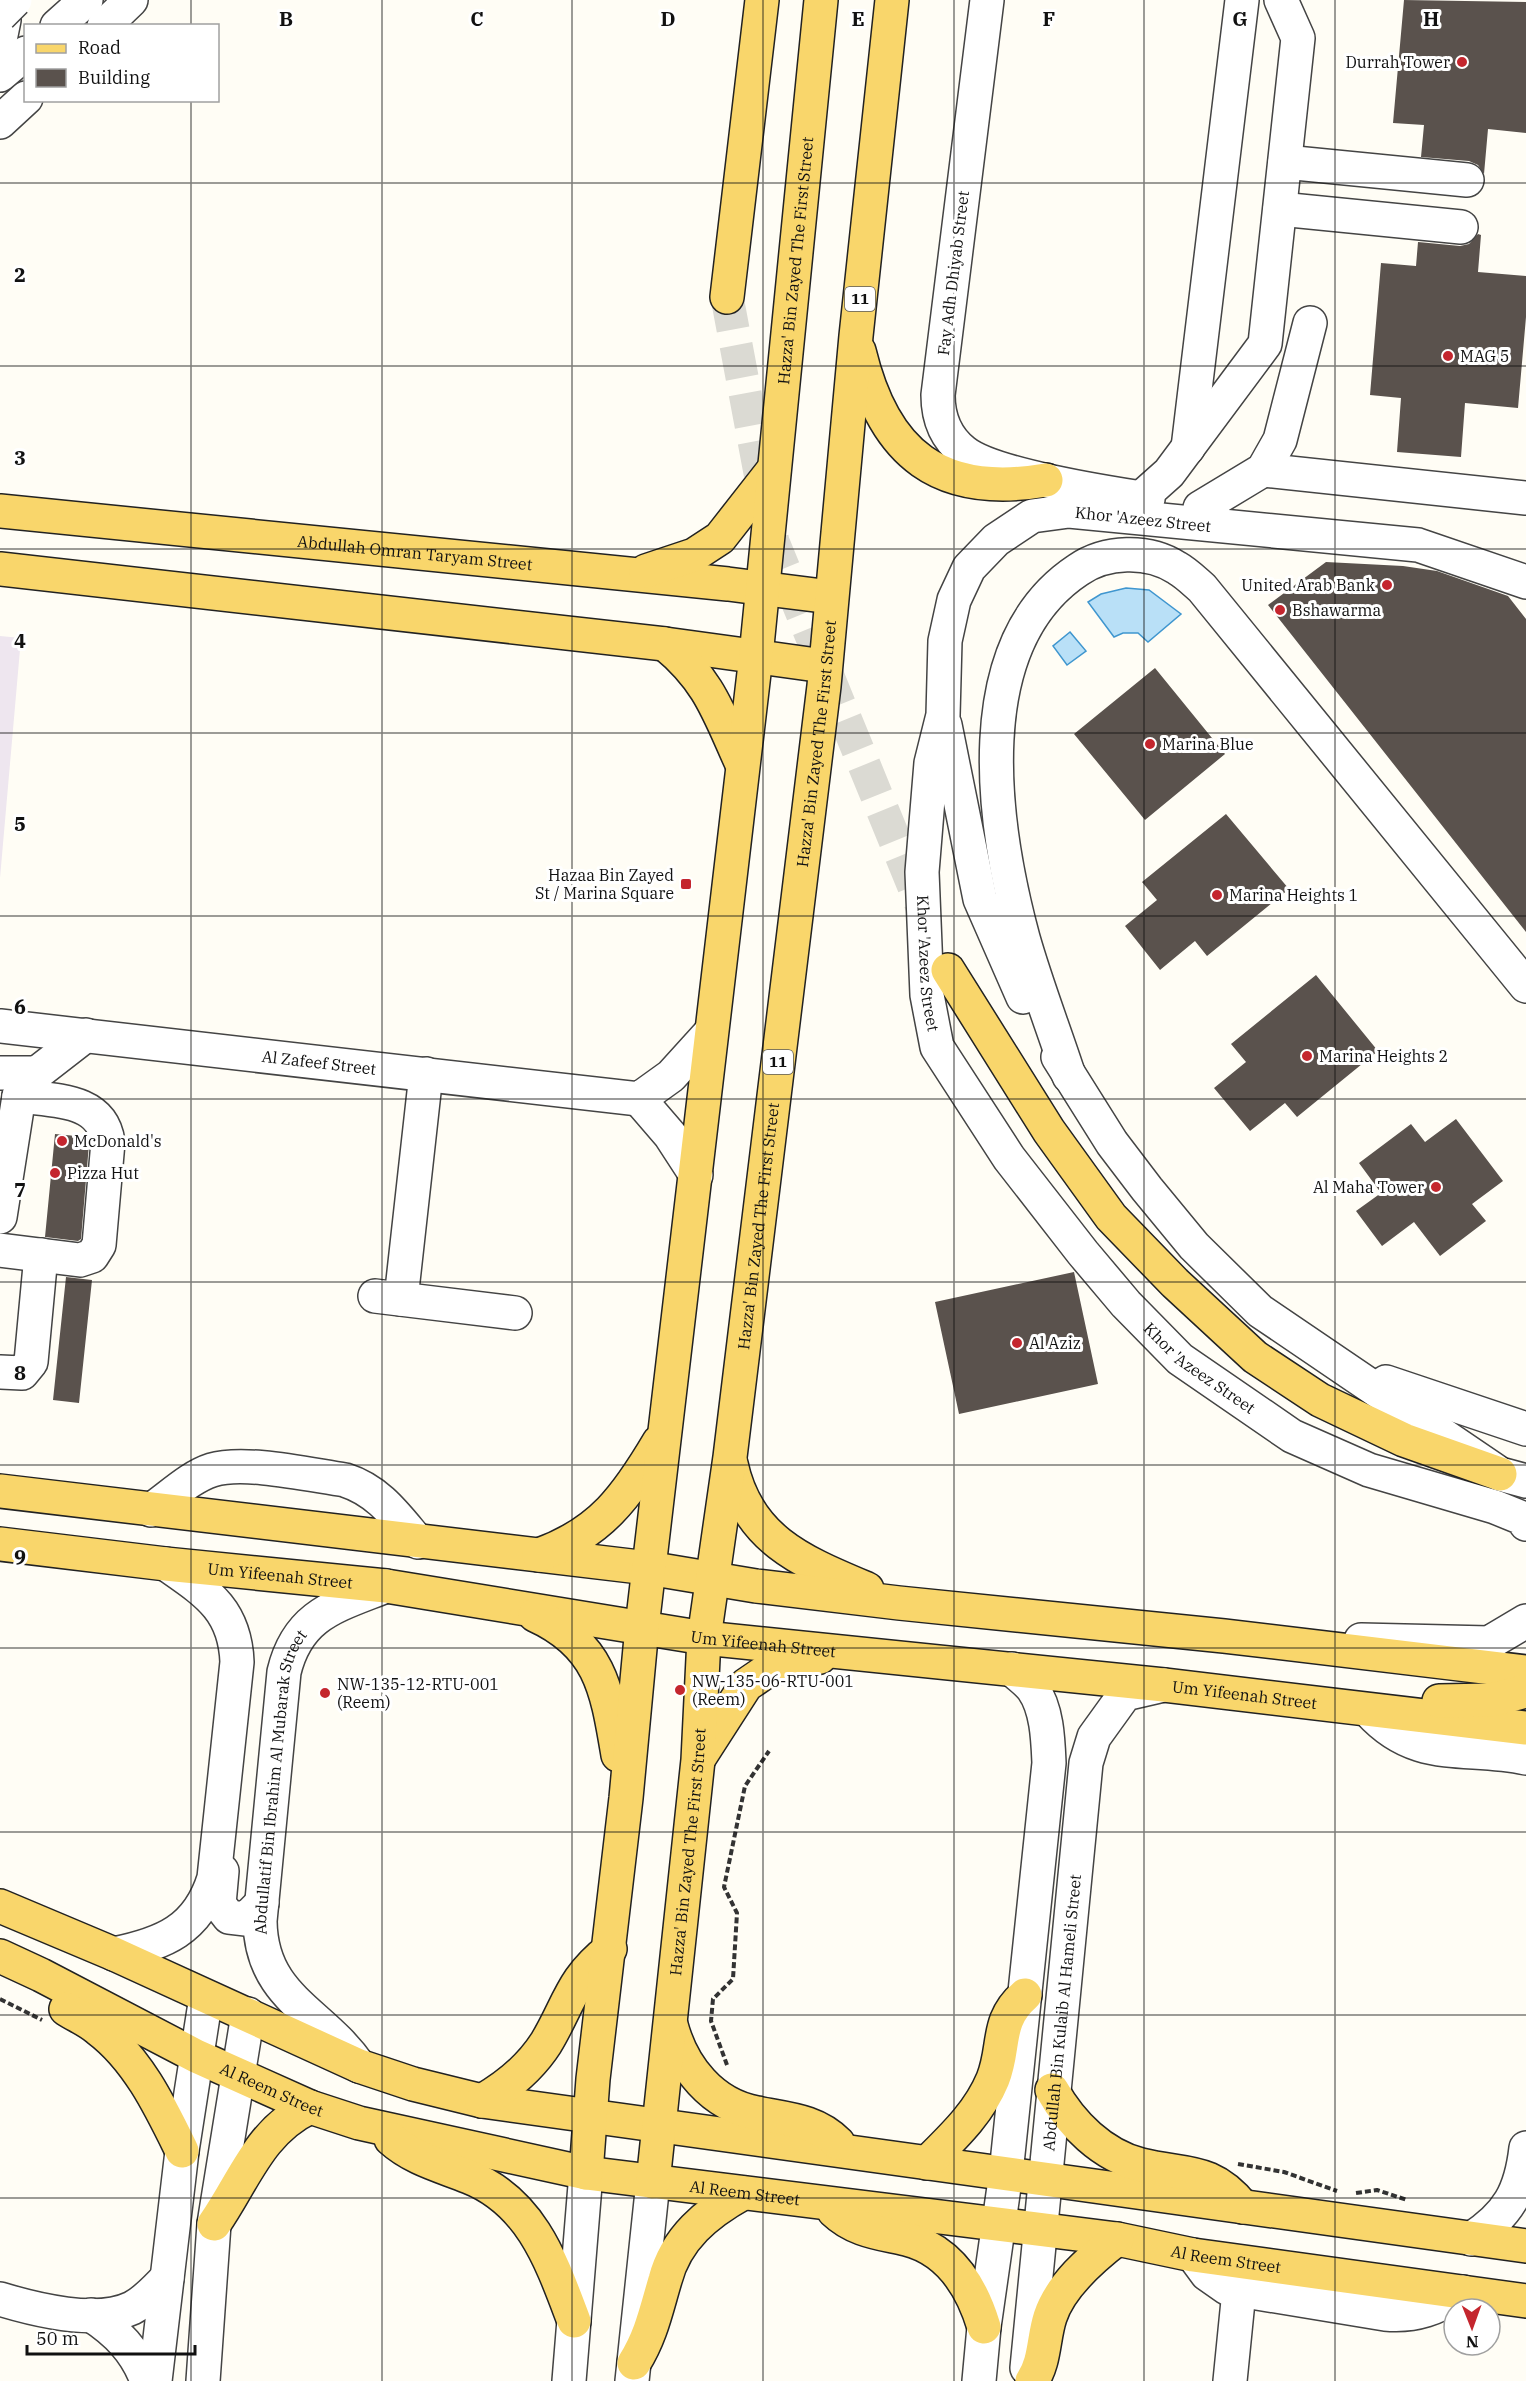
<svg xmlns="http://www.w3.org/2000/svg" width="1526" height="2381" viewBox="0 0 1526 2381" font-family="'IBM Plex Serif',serif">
<rect width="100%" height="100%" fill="#fffdf5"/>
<path fill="#eee6ef" d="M0 636 21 638 0 878Z"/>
<path fill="#b9e0f7" stroke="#3f96cf" stroke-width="1.5" d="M1126 588 1149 590 1181 614 1148 642 1138 633H1123L1114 637 1088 602 1101 594Z
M1070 632 1086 651 1067 665 1053 646Z"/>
<path fill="#5a524d" d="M1404 0 1526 2V133L1488 129 1484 174 1478 165 1469 161 1421 157 1424 125 1393 123Z
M1478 234 1481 235 1478 272 1526 276V317L1518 408 1465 403 1461 457 1397 452 1401 398 1370 395 1381 263 1416 266 1418 242 1460 246 1469 244Z
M1326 562 1403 566 1437 571 1508 596 1526 619V932L1268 605Z
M1155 668 1225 754 1145 820 1074 734Z
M1226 814 1289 889 1207 956 1195 941 1160 970 1125 926 1157 900 1142 882Z
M1316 975 1378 1051 1297 1117 1285 1103 1250 1131 1214 1088 1246 1062 1231 1044Z
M1456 1119 1503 1181 1472 1204 1486 1221 1440 1256 1414 1222 1382 1246 1356 1211 1381 1193 1359 1163 1411 1124 1425 1142Z
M55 1134 87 1137 89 1144 81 1239 78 1241 45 1237Z
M1074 1272 1098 1384 959 1414 935 1302Z
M66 1277 92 1280 79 1403 53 1400Z"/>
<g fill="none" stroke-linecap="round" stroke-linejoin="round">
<path stroke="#dbdad3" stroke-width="33" stroke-dasharray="33 16" stroke-linecap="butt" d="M727 297 773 542 923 909"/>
<g stroke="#444" stroke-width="36">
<g id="minor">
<path d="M987 0 938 395C938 418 946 438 964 452 993 475 1108 493 1148 499"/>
<path d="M0 5 4 20 0 40"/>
<path d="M57 26 86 0"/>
<path d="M104 26 131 0"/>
<path d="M0 75 26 53"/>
<path d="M0 122 26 98"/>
<path d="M1285 162 1467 180"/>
<path d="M1280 209 1461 227"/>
<path d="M1188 448 1242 0"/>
<path d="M1263 470 1526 498"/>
<path d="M1141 498 1169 473 1265 344 1298 38 1281 0"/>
<path d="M1200 508 1263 470 1280 440 1310 323"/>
<path id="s1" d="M1526 582 1418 545 1069 511 1032 516 996 540 969 568 954 600 945 641 943 715 931 763 922 872 927 995 937 1047 1009 1158 1083 1253 1126 1304 1180 1359 1292 1436 1369 1470 1495 1507 1522 1518 1526 1524"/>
<path d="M945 725 980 899 1023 997"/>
<path id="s2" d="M0 1026 639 1099 671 1076 710 1033"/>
<path d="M1058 1057 1112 1143 1147 1189 1194 1246 1260 1311 1500 1474 1526 1481"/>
<path d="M0 1073H37"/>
<path d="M1069 1076C1054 1030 1036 984 1023 938 993 826 965 645 1078 570 1105 551 1148 549 1177 568 1186 573 1194 581 1202 588L1526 986"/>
<path d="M639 1099 670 1135 696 1175"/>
<path d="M0 1217 19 1096 37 1073 86 1035"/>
<path d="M0 1250 80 1260 92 1256 99 1245 108 1142C102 1098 54 1101 19 1096"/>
<path d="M375 1296 515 1313"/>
<path d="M401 1299 426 1074"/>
<path d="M0 1372 22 1373 31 1362 41 1255"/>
<path d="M1386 1382 1526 1429"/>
<path d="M151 1510C170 1497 190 1477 212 1470 245 1460 310 1475 345 1480 379 1491 396 1516 418 1542"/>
<path d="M1361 1640 1489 1643 1526 1621"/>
<path d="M1369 1711C1417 1764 1464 1745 1526 1758"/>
<path d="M222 1871 219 1904 229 1917 246 1919 262 1903"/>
<path d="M114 1954C163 1944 198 1930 214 1878L237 1662C235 1609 206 1592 166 1564"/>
<path id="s3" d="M359 2066C321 2011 261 1998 260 1921L284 1672C298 1614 336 1606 386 1586"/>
<path d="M1471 2239C1508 2215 1521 2192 1526 2148"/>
<path d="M1193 2255 1207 2274 1227 2288 1385 2314C1416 2317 1437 2308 1463 2292"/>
<path d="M0 2299C36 2310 97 2325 132 2308 146 2301 156 2289 167 2278"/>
<path d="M91 2315C117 2332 136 2351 147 2381"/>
<path id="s4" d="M1027 2368 1086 1763 1094 1737 1125 1694 1164 1685"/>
<path d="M155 2381 182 2151 206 1997"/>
<path d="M203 2381 214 2224 248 2014"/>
<path d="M569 2381 586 2173"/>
<path d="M632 2381 653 2182"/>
<path d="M979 2381 984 2327 1006 2173 1049 1763C1048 1739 1047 1709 1033 1689 1028 1682 1019 1676 1012 1669"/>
<path d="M1230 2381 1239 2291"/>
</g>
</g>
<g stroke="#222" stroke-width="36">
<g id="major">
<path d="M727 297 762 0"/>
<path d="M859 351C884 455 940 498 1046 480"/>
<path id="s5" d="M0 511 728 584 831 597"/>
<path d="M0 569 665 644 824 666"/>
<path d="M646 571 694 555 720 538 774 469"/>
<path d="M665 644C710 681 719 714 742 764"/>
<path d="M948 970 1049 1131 1111 1217 1175 1283 1255 1357 1320 1400 1404 1440 1500 1474"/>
<path d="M731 1464C747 1540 803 1562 867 1589"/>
<path d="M0 1491 648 1568 756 1586 899 1603 1224 1636 1526 1672"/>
<path id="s6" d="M0 1544 166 1564 386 1586 704 1638 1164 1685 1526 1728"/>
<path d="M539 1555C601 1533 627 1496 659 1442"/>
<path d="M535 1615C601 1645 607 1690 618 1755"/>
<path d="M1439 1701 1492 1700 1526 1691"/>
<path d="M699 1758 746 1685 768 1670 820 1657"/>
<path d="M0 1906 114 1954 359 2066 413 2084 482 2101 1526 2246"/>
<path id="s7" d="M0 1956 41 1975 196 2056 310 2107 359 2123 586 2173 1117 2239 1193 2255 1526 2301"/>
<path d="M66 2009C77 2016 89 2021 98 2029 138 2059 161 2108 182 2151"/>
<path d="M671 2025C682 2067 712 2105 757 2113 786 2119 816 2120 838 2143"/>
<path d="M1052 2090C1071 2124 1102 2155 1141 2165 1185 2176 1211 2167 1243 2207"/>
<path d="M482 2101C508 2086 530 2068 546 2043 569 2005 571 1979 610 1949"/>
<path d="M391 2139C413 2159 442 2166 469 2177 532 2202 552 2263 574 2321"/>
<path d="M927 2163C953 2137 979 2113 993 2079 1006 2047 995 2021 1025 1995"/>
<path id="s8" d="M586 2173 593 2079 626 1798 642 1627 756 656 821 0"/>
<path id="s9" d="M653 2182 698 1760 704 1638 730 1457 824 686 856 336 892 0"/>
<path d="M834 2211C855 2231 880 2233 906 2239 950 2250 972 2287 984 2327"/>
<path d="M214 2224C244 2181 259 2131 310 2107"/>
<path d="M634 2363C651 2336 656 2310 665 2280 676 2238 707 2213 743 2193"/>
<path d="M1032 2381C1045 2362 1043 2338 1050 2317 1060 2286 1091 2259 1117 2239"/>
</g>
</g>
<path stroke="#333" stroke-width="4" stroke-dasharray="6 3" stroke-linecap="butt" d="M0 1999 42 2020
M727 2065 711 2021 713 1999 733 1979 737 1913 724 1887 745 1786 769 1751
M1238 2164 1284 2172 1337 2191
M1356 2193 1377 2190 1407 2200"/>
<use href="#minor" stroke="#fff" stroke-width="33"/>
<use href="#major" stroke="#f9d66b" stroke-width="33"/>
<g stroke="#444" stroke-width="36" stroke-linecap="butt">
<path id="minor-bridge" d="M0 15 15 0"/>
</g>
<use href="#minor-bridge" stroke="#fff" stroke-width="33"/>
</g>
<path fill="none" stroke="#111" stroke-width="1.5" stroke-opacity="0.55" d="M191 0V26M382 0V2381M572 0V2381M763 0V2381M954 0V2381M1144 0V2381M1335 0V2381M191 100V2381M0 183H1526M0 366H1526M0 549H1526M0 733H1526M0 916H1526M0 1099H1526M0 1282H1526M0 1465H1526M0 1648H1526M0 1832H1526M0 2015H1526M0 2198H1526"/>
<g fill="#c4262e" stroke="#fff" stroke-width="2">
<circle cx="1462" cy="62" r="6"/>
<circle cx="1448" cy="356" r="6"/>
<circle cx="1387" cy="585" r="6"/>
<circle cx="1280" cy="610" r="6"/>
<circle cx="1150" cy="744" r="6"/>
<rect x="680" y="878" width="12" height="12" rx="3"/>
<circle cx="1217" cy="895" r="6"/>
<circle cx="1307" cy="1056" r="6"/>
<circle cx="62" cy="1141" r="6"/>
<circle cx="55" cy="1173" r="6"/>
<circle cx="1436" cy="1187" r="6"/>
<circle cx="1017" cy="1343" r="6"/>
<circle cx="680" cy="1690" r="6"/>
<circle cx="325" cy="1693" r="6"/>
</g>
<g text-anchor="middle" stroke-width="6" stroke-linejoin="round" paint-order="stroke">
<g fill="#fff" stroke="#585858" stroke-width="1.5">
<rect x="845" y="287" width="30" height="24" rx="4.5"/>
<rect x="763" y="1050" width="30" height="24" rx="4.5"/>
</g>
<g font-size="15" font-weight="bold" fill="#111">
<text x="860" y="304">11</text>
<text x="778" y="1067">11</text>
</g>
<g font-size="16" fill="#111" stroke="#fff" text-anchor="start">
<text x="1450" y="68" text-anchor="end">Durrah Tower</text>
<text x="1460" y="362">MAG 5</text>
<text x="1375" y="591" text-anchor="end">United Arab Bank</text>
<text x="1292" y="616">Bshawarma</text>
<text x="1162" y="750">Marina Blue</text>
<text x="674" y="881" text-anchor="end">Hazaa Bin Zayed<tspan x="674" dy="18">St / Marina Square</tspan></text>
<text x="1229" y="901">Marina Heights 1</text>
<text x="1319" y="1062">Marina Heights 2</text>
<text x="74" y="1147">McDonald's</text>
<text x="67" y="1179">Pizza Hut</text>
<text x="1424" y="1193" text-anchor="end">Al Maha Tower</text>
<text x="1029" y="1349">Al Aziz</text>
<text x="692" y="1687">NW-135-06-RTU-001<tspan x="692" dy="18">(Reem)</tspan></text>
<text x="337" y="1690">NW-135-12-RTU-001<tspan x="337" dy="18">(Reem)</tspan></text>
</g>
<g font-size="16" fill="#111" stroke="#fff">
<text dy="6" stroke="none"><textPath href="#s8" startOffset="1924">Hazza' Bin Zayed The First Street</textPath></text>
<text transform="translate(953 273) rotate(-83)" y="6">Fay Adh Dhiyab Street</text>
<text transform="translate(1143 519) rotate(6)" y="6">Khor 'Azeez Street</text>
<text dy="6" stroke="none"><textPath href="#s5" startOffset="417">Abdullah Omran Taryam Street</textPath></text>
<text dy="6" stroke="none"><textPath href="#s9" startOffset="1448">Hazza' Bin Zayed The First Street</textPath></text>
<text dy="6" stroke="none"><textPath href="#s1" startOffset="986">Khor 'Azeez Street</textPath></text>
<text dy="6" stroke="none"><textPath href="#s2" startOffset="321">Al Zafeef Street</textPath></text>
<text dy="6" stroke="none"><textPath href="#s9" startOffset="962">Hazza' Bin Zayed The First Street</textPath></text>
<text dy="6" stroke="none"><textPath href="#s1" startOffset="1488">Khor 'Azeez Street</textPath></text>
<text dy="6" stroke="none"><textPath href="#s6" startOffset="282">Um Yifeenah Street</textPath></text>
<text dy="6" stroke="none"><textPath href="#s6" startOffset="770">Um Yifeenah Street</textPath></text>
<text dy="6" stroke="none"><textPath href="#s6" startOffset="1254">Um Yifeenah Street</textPath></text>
<text dy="6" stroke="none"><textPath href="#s3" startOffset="322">Abdullatif Bin Ibrahim Al Mubarak Street</textPath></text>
<text dy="6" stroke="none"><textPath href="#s9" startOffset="332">Hazza' Bin Zayed The First Street</textPath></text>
<text dy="6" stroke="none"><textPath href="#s4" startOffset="357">Abdullah Bin Kulaib Al Hameli Street</textPath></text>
<text dy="6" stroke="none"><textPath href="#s7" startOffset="303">Al Reem Street</textPath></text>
<text dy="6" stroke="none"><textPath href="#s7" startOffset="789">Al Reem Street</textPath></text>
<text dy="6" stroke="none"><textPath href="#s7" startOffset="1275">Al Reem Street</textPath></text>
</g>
</g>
<g font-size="20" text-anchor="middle" font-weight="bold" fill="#111" stroke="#fff" stroke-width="6" stroke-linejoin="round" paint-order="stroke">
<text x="286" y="26">B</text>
<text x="477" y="26">C</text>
<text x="668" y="26">D</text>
<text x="858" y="26">E</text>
<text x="1049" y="26">F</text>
<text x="1240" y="26">G</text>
<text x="1431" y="26">H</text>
<text x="20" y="282">2</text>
<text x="20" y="465">3</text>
<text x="20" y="648">4</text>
<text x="20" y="831">5</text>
<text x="20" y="1014">6</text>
<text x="20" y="1197">7</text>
<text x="20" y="1380">8</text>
<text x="20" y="1564">9</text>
</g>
<rect x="24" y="24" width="195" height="78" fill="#ffffff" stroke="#a0a0a0" stroke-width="1.5"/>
<rect x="36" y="44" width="30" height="9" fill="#f9d66b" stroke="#a0a0a0" stroke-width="1.5"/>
<text x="78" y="54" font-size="18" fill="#111111">Road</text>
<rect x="36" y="69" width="30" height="18" fill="#5a524d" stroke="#a0a0a0" stroke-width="1.5"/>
<text x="78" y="84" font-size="18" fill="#111111">Building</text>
<g transform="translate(1472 2327) rotate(179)"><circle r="28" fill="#ffffff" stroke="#a0a0a0" stroke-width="1.5"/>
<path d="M0-4.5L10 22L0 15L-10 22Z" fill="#c4262e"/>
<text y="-9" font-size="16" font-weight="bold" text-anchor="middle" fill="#111111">N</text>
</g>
<path d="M27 2345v9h168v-9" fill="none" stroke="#111111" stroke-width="3"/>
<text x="36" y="2345" font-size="18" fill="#111111" stroke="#ffffff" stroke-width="4.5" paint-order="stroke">50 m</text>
</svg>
